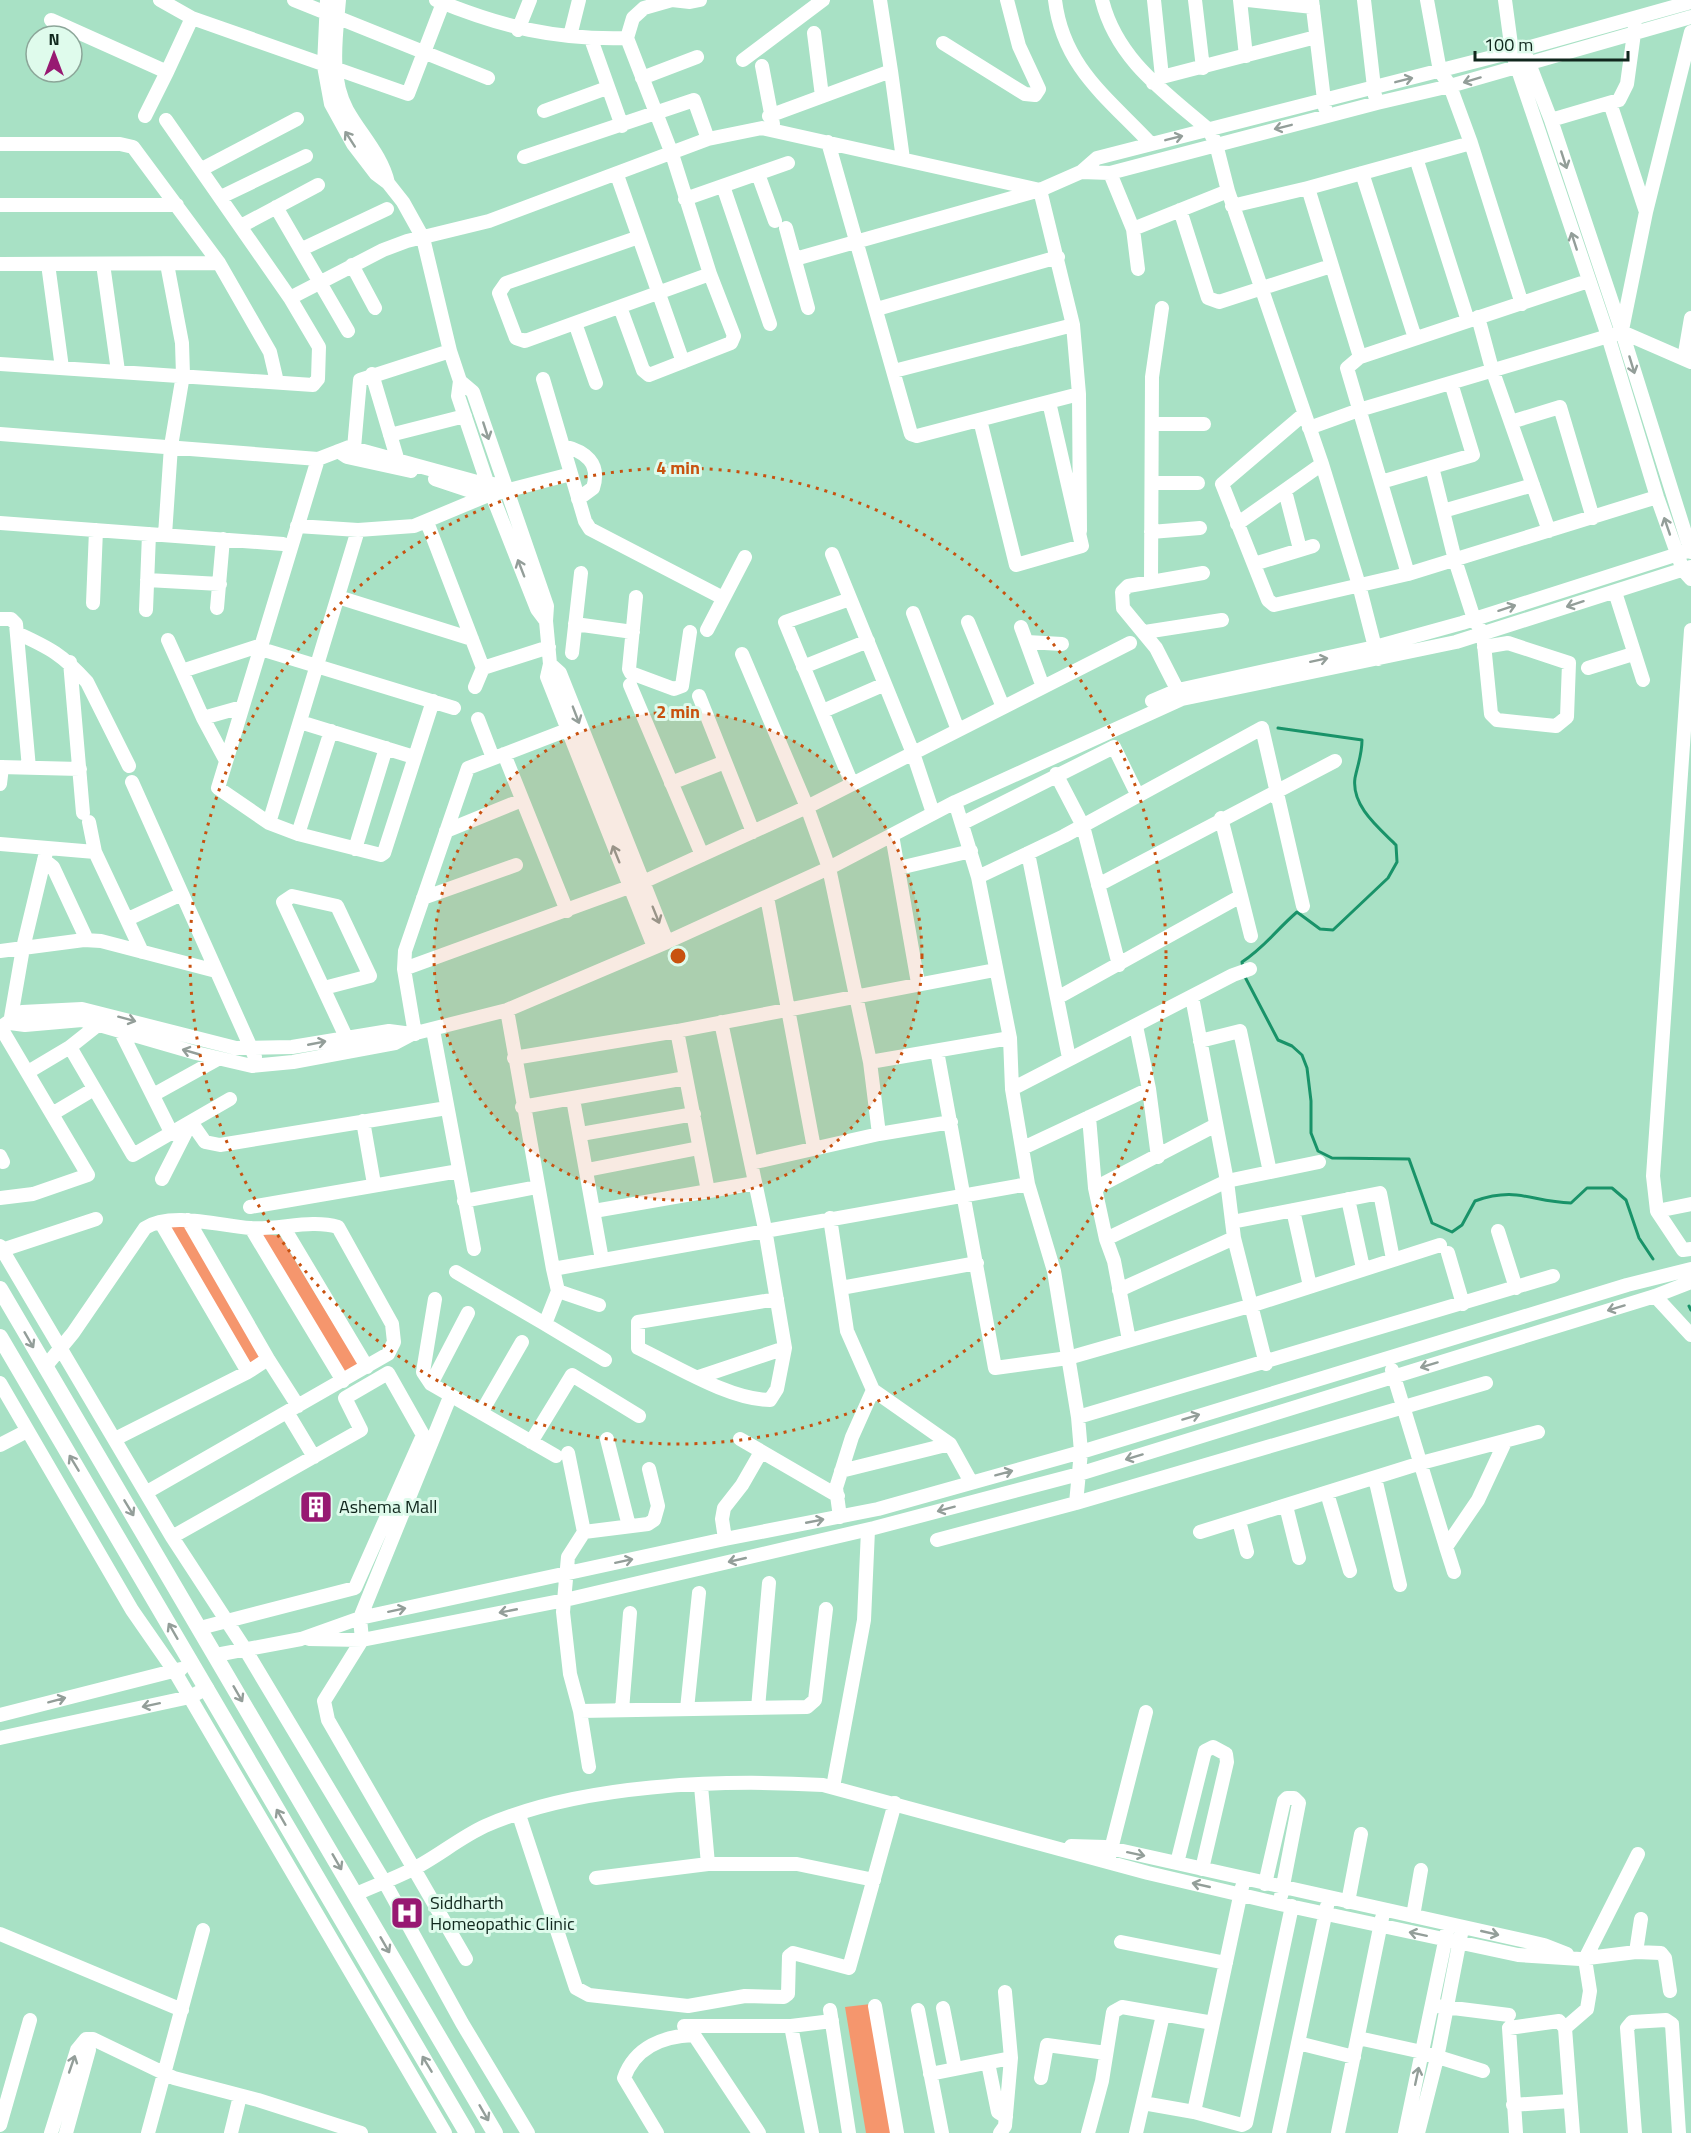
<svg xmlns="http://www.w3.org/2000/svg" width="1691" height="2133" viewBox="0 0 1691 2133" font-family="'Titillium Web',sans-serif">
<rect width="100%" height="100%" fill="#a8e1c5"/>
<path fill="#f5966d" d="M186 1224 261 1356 250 1365 168 1225Z
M258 1233 280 1236 360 1367 345 1375Z
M871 2004 894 2133H866L845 2007Z"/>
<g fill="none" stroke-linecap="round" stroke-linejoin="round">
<path stroke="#199369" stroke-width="3" d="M1243 968 1242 962C1266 946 1276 930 1297 912L1320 929 1333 930 1388 878 1397 862 1396 845C1379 828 1351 806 1355 778 1358 764 1362 754 1362 740L1278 728
M1244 975 1278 1040 1292 1046 1302 1055 1307 1068 1311 1101V1133L1318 1151 1332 1158 1409 1159 1432 1223 1452 1232 1462 1225 1475 1201C1518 1186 1531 1202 1571 1203L1587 1188H1612L1626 1200 1639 1238 1653 1259
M1689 1306 1691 1310"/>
<path stroke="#fff" stroke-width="14" d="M160 0 192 18 408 94 443 3
M294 0 488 78
M327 0 324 66 331 104 353 144 376 174 388 183 403 202 423 238 450 351 460 381 458 396 488 485 537 609 546 621
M339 0C336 36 329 77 347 110 361 135 382 156 388 183
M436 0C502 27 555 40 627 38
M880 0 891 71
M1055 0C1063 67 1108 98 1151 144
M1102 0C1117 60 1165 92 1209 130L1216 144 1228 191 1322 464 1359 585 1378 659
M1154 0 1162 77
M1195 0 1203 68
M1240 0 1246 56
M1248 0 1313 7
M1312 0 1325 108
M1364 0 1375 96
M1427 0 1440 71 1450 86 1471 143 1522 304
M1505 0 1512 52 1608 336 1657 497 1683 570 1691 579
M51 20 167 72 192 18
M518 30 530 0
M814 33 822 96
M570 36 579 0
M591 39 622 126
M943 43 1025 94 1035 95 1039 89 1019 46 1007 0
M1525 53 1551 120 1622 332 1691 552
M743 60 823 0
M762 66 773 124
M642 78 697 57
M1153 83 1162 77 1316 37
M1610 103 1646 212
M544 111 607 88
M145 116 167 72
M769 116 891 71 903 159
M1551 120 1619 100 1627 84 1635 26
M828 142 911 434 917 436 1079 394
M0 144H120L133 147 219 263 270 352 277 382
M524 157 694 100 708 139
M1416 158 1468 321
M202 169 297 119
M1081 172 1110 173 1377 103 1450 86 1691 17
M1110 173 1133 229 1138 269
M1362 173 1415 338
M758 174 775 221
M617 175 683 362
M723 186 770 324
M1308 188 1360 357
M221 197 306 156
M685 199 788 163
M0 205H177
M1232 206 1308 188 1471 143
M276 207 348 331
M1180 210 1208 298 1219 302 1331 266
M241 226 318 185
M786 228 808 308
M1133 229 1228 191
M639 237 506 283 499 293 516 338 525 341 710 274
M302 249 387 209
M795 259 1040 190 1081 172 1097 158 1512 52 1691 2
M0 264 219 263
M48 264 62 368
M103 264 118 371
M352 265 375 308
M290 298 383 250 407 241 489 221 708 139 762 128 1040 190 1073 325 1079 394 1080 531
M620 307 643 370 649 375 731 343 734 336 710 274 672 154 627 38 633 18 644 8 672 0 690 2 700 0
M877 309 1058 257
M1478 317 1492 369 1549 531
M575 323 596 383
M1622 330 1646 212 1691 32
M1684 359 1691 318
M0 364 313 385 318 379 319 347 290 298 166 120
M894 371 1073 325
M372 374 397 458
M543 379 585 521 590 529 723 598
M460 381 473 392 547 606 546 621 550 664 547 677 654 947
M1304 414 1222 484 1268 600 1274 605 1408 574 1657 497
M980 420 1016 565 1082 546 1049 402
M1511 422 1560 407 1593 518
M1152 424H1204
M1309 428 1359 410 1622 332 1691 362
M0 434 318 459 349 447 488 485 493 484
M390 435 465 416
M563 446C585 451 601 463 593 488L578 499
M354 448 360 380 450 351
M338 451 347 457 411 471
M318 459 218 788 269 823 298 834 381 855 384 853 433 701
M1432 467 1455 560 1474 619 1483 634 1491 714 1497 720 1556 726 1567 717 1569 663 1508 643 1484 647
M435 479 486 496
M1381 482 1473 455 1451 383
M1152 483H1198
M1285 491 1300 549
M1443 511 1533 485
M427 522 483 668
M0 523 283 544
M1237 524 1322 464
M297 526 358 530 414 526 486 496 571 474
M1151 532 1200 528
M165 535 171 446 183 375 182 343 167 264
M832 554 913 753 933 813
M1254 564 1313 546
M1408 574 1347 368 1360 357 1588 281
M147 580 220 584
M1151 581 1152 377 1162 308
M1615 592 1643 680
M338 597 472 639
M636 597 629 669 631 673 674 689 682 686 690 632
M850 599 785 622 852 784
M93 603 96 530
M217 608 223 539
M146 610 149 534
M913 613 958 730
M0 619H11L16 624 29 768
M968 622 1003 707
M575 624 633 632
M1021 627 1043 687
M707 630 745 557
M1691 630 1653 1176 1657 1211 1683 1250 1691 1249
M1145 632 1222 620
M17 633C50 648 63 655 87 682L129 766
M168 640 203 718 225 759
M1027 642 1062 644
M261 649 454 708
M572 653 581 573
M742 654 807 807 829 868 870 1062 879 1134
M70 662 83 813
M550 664 560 673 667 942
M803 667 868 641
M1588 668 1633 654
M182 671 262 645
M630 685 702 855
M475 687 483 668 549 647
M699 696 753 832
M1181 697 1156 648 1123 608 1122 592 1128 586 1203 573
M1152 701 1178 690 1375 647 1462 623 1691 550
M823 711 885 684
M203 718 242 707
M478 719 493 758
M300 722 414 757
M504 754 567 911
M0 767 80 769
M1056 774 1083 826 1119 965
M132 782 255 1057
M671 783 725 762
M0 784 2 767
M955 802 978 877 1010 1038 1012 1089 1028 1184 1054 1271 1078 1417 1081 1452 1076 1503
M89 822 95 852
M269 823 358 530
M963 823 1114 747 1138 796
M446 831 522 800
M298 834 331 731
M892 835 918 983
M0 844 95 852 142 952
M355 849 386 748
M1028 853 1069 1058
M44 860 53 867 87 940
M899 868 971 851
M978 877 1064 836 1262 728 1303 906
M1098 885 1335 761
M1241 896 1251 936
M767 897 814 1148
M423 898 516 865
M128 919 182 894
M0 951 84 940 101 941 216 971
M404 969 643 882 807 807 1130 643
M324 988 370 976 337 906 292 896 283 902 346 1037
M1192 997 1227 1181 1234 1238 1266 1364
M1057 998 1241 896 1221 818
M507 1010 553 1269 1028 1184
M721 1022 765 1229 785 1348 777 1389 770 1400C730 1400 676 1366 638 1348V1322L777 1299
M10 1023 25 1025 82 1020 196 1053 252 1066 293 1062 395 1043 412 1034 507 1010 667 942 829 868 955 802 1182 699 1456 642 1691 567
M10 1023 23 948 47 848
M1136 1026 1149 1089 1158 1157
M0 1028 22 1012 82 1009 236 1048 292 1047 389 1031 412 1034
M120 1030 172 1134
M433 1030 474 1249
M677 1031 708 1191
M415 1034 404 969 405 951 468 768 567 730
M1200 1041 1240 1031 1270 1172
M70 1047 133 1155 230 1099
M937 1051 995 1368 1068 1358 1253 1305 1440 1245
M514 1058 677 1031 995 970
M870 1062 1010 1038
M28 1072 70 1047 99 1024
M1012 1089 1233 975 1250 969
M153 1095 218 1059
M573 1099 602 1260
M522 1107 686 1078
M52 1114 94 1089
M1089 1117 1095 1188 1106 1239 1114 1261 1129 1340
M363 1121 374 1184
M581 1134 694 1114
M1023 1148 1149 1089
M0 1156 3 1162
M751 1163 879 1134 951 1122
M587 1170 699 1148
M162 1179 191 1122 205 1142 220 1145 447 1108
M1095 1188 1216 1125
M0 1198 33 1194 88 1175 1 1028
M1348 1199 1363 1268
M464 1201 537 1187
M250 1207 459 1171
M1293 1210 1310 1286
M594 1211 755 1183
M1657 1211 1691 1204
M830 1218 847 1331 873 1390 950 1444 971 1482
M188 1220 268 1359 298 1406
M1232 1222 1380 1193 1393 1259
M161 1223 248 1372
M251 1228 343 1381
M284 1228 367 1367
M1498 1231 1516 1288
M1106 1239 1227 1181 1319 1162
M0 1246 172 1537 245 1649 384 1881 462 2023 528 2133
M2 1250 96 1219
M1448 1253 1463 1304
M553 1269 558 1291 545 1324 605 1360
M456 1272 545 1324
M841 1288 977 1263
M1119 1290 1234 1238
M558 1291 599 1305
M1655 1296 1691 1335
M435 1299 423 1372 431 1384 556 1456
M45 1367 73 1333 145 1228C171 1211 221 1226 250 1228 279 1230 311 1219 338 1227L392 1324 394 1342 388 1354 147 1492
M1392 1370 1446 1547 1478 1500 1505 1442
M699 1377 785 1348
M0 1383 132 1610 175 1672 445 2133
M431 1384 468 1313
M450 1397 360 1618 362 1640 324 1701 328 1720 466 1959
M287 1412 314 1457
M481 1413 522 1342
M1078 1417 1553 1276
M115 1439 248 1372 268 1359
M607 1439 629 1526
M740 1439 838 1496
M531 1442 572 1375 639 1416
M0 1445 27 1431
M568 1453 584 1532 568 1557 563 1612 570 1674 580 1711 589 1767
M841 1471 950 1444
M1375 1478 1400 1585
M1327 1493 1350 1571
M1286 1506 1299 1558
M840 1517 836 1488 852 1437 873 1390
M1239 1521 1247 1552
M584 1532 648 1524 654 1520 658 1506 649 1469
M1200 1532 1421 1463 1538 1432
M172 1537 361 1430 345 1398 388 1373 423 1435 355 1588 200 1628
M725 1539 722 1519 724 1508 742 1485 761 1452
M937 1540 1076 1503 1486 1383
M1446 1547 1454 1572
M309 1639 362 1640 565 1600 874 1528 1079 1474 1655 1296 1691 1282
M216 1655 301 1639 360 1618 725 1539 878 1509 1081 1452 1627 1285 1691 1269
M758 1708 769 1583
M687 1709 699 1593
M622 1710 630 1613
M580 1711 807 1707 815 1700 826 1609
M0 1715 181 1669
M0 1738 190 1697 207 1688
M833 1787 864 1620 868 1530
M519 1815 576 1988 589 1995 688 2006 745 1996 784 1997 788 1994 789 1956 793 1953 849 1968 895 1803
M1071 1846 1105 1847 1544 1945 1567 1954
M1109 1857 1146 1712
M1177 1863 1205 1751 1213 1747 1226 1754 1227 1762 1202 1869
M708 1864H797L874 1880
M596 1878 708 1864 701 1786
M1265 1884 1284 1801 1287 1798H1294L1299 1803 1281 1896
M356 1894C374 1886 393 1879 411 1870 436 1858 459 1838 485 1826 581 1784 720 1779 823 1785L1148 1873 1280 1904 1518 1955 1580 1959 1636 1952 1641 1919
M1348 1902 1361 1834
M1413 1916 1421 1870
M0 1934 182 2010
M1121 1942 1226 1963
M1636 1952 1661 1953 1665 1958 1670 1991
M875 2006 897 2133
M1437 2006 1509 2015
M943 2008 955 2069
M830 2010 849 2133
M918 2010 942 2133
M684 2026H791L832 2021
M791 2026 812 2133
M1565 2028 1587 2009 1590 1991 1585 1959 1638 1854
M1358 2038 1422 2052 1483 2071
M1298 2043 1354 2057
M988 2063 998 2112 1006 2117
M930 2074 1011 2058
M1041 2078 1047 2045 1106 2053
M1143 2103 1194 2112 1242 2125 1246 2123 1292 1906
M1513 2105 1570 2101
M1194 2112 1242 1887
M0 2125 30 2020
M51 2133 77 2050 86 2039H93L174 2078 258 2100 361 2133
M66 2133 89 2050 86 2039
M148 2133 203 1930
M231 2133 240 2096
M657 2133 624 2078C635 2047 664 2036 694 2035L759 2133
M1000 2133 1005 2126 1011 2058 1005 1992
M1088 2133 1102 2081 1113 2012 1122 2007 1213 2023
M1136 2133 1163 2015
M1279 2133 1327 1906
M1338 2133 1382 1918
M1405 2133 1447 1932
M1418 2133 1437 2058 1461 1934
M1516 2133 1509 2028 1559 2021 1565 2028 1573 2133
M1635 2133 1627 2028 1632 2022 1666 2020 1672 2024 1679 2133"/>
<path stroke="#fff" stroke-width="16" d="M0 1289 495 2133
M0 1337 467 2133"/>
</g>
<defs><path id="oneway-shaft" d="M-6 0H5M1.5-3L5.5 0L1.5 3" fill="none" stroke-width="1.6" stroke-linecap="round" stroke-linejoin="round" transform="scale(1.5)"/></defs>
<g stroke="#939e99">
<use href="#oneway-shaft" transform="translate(1404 80) rotate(-14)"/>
<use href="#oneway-shaft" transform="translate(1472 80) rotate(163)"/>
<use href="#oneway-shaft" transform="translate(1283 127) rotate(166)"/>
<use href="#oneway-shaft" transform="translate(1174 138) rotate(-14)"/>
<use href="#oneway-shaft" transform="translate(350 139) rotate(-123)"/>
<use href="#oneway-shaft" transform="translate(1564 160) rotate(72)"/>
<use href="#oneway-shaft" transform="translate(1574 241) rotate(-108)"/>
<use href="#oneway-shaft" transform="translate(1632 365) rotate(73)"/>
<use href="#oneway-shaft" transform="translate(486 431) rotate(72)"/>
<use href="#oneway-shaft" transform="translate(1667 526) rotate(-109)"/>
<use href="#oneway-shaft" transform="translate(521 568) rotate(-111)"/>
<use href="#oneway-shaft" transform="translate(1575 604) rotate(162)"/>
<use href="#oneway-shaft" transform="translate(1507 608) rotate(-18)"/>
<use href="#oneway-shaft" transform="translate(1319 660) rotate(-12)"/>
<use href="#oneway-shaft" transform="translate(576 715) rotate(69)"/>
<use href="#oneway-shaft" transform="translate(616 854) rotate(-112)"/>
<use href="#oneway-shaft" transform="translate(656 915) rotate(68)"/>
<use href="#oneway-shaft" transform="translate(127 1019) rotate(15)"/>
<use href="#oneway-shaft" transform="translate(317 1043) rotate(-11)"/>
<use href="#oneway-shaft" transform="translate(191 1052) rotate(-164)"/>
<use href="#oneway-shaft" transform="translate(1616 1308) rotate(163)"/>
<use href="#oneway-shaft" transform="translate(29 1340) rotate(60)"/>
<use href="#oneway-shaft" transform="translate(1429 1365) rotate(163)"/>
<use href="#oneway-shaft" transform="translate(1191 1417) rotate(-17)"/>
<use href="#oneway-shaft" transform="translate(1134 1457) rotate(163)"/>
<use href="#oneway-shaft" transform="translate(74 1463) rotate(-121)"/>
<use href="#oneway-shaft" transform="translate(1004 1473) rotate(-15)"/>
<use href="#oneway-shaft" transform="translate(129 1508) rotate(59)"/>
<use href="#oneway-shaft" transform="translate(946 1509) rotate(165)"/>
<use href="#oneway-shaft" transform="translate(815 1521) rotate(-11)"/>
<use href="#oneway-shaft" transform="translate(737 1560) rotate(167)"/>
<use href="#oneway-shaft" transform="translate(624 1561) rotate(-12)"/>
<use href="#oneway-shaft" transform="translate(397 1610) rotate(-12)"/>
<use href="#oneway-shaft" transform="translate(508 1611) rotate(169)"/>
<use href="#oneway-shaft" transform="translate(173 1631) rotate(-120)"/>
<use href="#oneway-shaft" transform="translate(238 1694) rotate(60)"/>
<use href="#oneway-shaft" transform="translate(57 1700) rotate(-15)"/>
<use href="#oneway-shaft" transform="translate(151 1705) rotate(168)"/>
<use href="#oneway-shaft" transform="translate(281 1817) rotate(-120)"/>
<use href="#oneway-shaft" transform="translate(1136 1854) rotate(12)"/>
<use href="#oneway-shaft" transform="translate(337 1862) rotate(60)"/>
<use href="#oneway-shaft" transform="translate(1201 1885) rotate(-167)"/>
<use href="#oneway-shaft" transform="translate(1490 1933) rotate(13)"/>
<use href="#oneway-shaft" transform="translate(1418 1934) rotate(-168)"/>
<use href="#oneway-shaft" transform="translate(385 1945) rotate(60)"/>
<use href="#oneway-shaft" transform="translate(72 2064) rotate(-71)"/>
<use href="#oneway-shaft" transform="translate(427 2064) rotate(-121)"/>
<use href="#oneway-shaft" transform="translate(1417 2076) rotate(-78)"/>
<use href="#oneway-shaft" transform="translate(484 2113) rotate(60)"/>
</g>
<circle cx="678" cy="956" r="244" fill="#c8520f" fill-opacity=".12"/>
<g fill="none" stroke="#c8520f" stroke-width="3" stroke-dasharray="3 6">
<circle cx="678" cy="956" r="244"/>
<circle cx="678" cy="956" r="488"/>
</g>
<defs>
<g id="building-square" transform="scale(1.725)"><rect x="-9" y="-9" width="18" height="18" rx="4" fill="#971972" stroke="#dffbec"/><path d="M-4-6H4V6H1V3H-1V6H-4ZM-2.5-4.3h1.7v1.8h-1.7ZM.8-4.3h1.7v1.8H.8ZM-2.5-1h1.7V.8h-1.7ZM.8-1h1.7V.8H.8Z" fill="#fff"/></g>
<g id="hospital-square" transform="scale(1.725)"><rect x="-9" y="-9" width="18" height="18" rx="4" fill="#971972" stroke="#dffbec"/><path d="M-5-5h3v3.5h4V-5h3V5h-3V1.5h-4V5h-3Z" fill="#fff"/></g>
</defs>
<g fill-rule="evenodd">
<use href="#building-square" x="316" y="1507"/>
<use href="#hospital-square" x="407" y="1913"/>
</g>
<g text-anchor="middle" stroke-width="6" stroke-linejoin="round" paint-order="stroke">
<g font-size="18" fill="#10271d" stroke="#dffbec" text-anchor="start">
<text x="339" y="1513">Ashema Mall</text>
<text x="430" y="1909">Siddharth<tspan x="430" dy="21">Homeopathic Clinic</tspan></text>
</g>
</g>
<circle cx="678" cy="956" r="9" fill="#c8520f" stroke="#dffbec" stroke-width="3"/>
<g font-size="18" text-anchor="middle" font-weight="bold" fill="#c8520f" stroke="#dffbec" stroke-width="6" stroke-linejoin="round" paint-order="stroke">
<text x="678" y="474">4 min</text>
<text x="678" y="718">2 min</text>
</g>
<g transform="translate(54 54)"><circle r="28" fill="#dffbec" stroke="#8ca699" stroke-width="1.5"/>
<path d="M0-4.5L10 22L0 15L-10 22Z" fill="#971972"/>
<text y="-9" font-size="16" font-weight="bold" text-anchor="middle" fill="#10271d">N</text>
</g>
<path d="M1475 51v9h153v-9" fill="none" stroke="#10271d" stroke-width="3"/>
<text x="1484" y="51" font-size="18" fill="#10271d" stroke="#dffbec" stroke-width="4.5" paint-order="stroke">100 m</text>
</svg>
